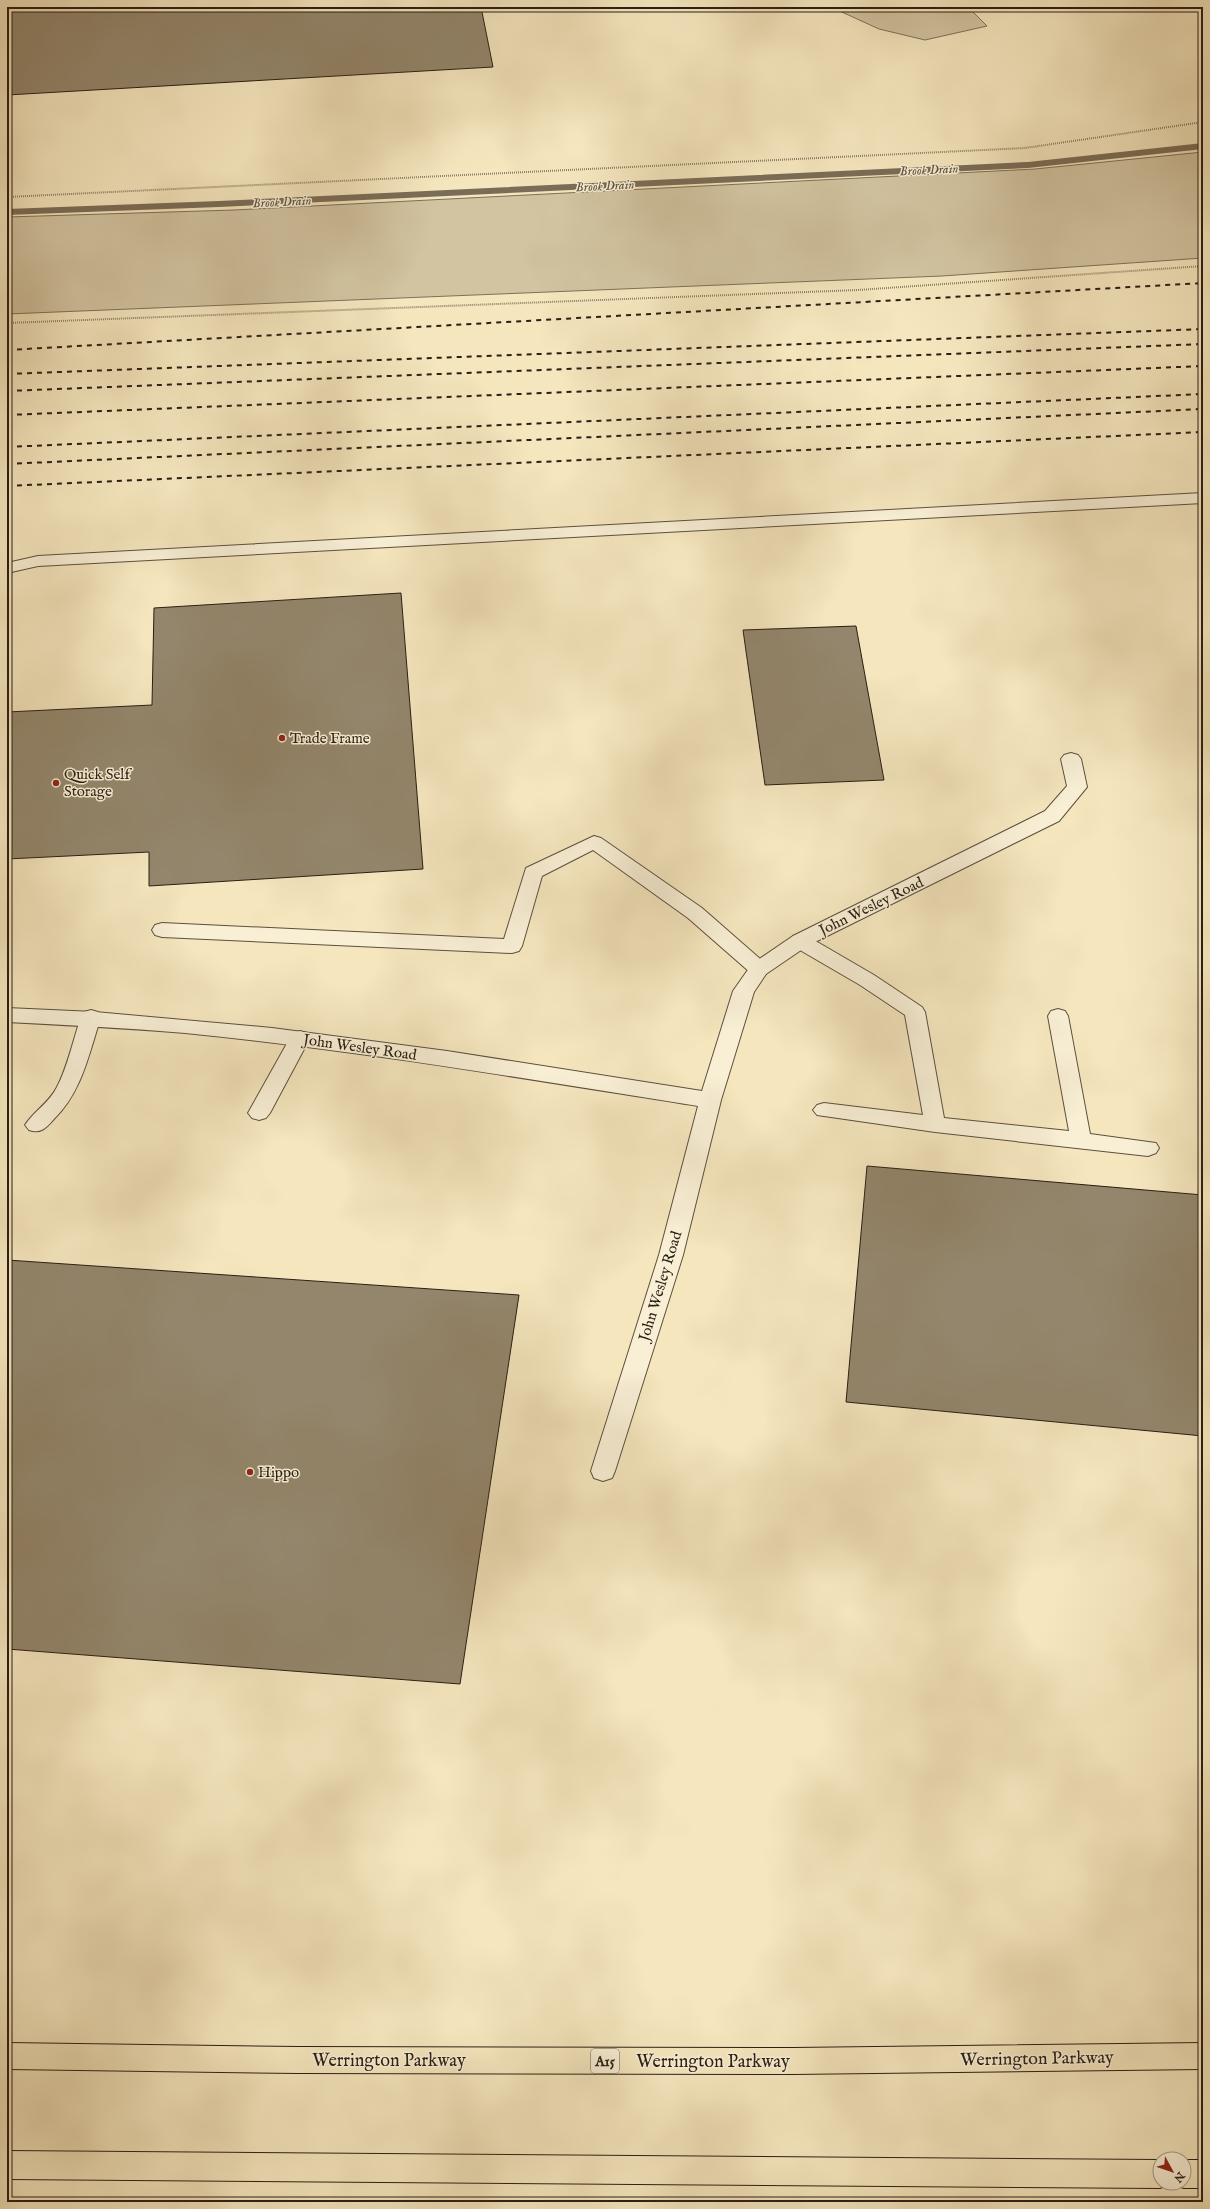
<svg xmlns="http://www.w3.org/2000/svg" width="1210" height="2209" viewBox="0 0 1210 2209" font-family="'IM FELL English',serif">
<rect width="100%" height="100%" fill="#f5e6be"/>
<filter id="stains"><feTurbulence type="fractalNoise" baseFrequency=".005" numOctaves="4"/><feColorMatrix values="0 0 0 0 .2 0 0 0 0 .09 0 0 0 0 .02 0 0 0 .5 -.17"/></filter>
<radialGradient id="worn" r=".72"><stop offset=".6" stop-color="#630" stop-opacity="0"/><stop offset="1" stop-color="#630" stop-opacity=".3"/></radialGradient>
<path fill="#d2c4a1" stroke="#7e715a" d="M831 7H968L987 26 925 40 879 29Z
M1203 152V258L942 276 7 314V217L234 210 1035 169Z"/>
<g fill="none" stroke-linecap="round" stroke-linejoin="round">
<path fill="#7a6d57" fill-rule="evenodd" d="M1203 143V149L1028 168 219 207 7 215V209L219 201 1028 162Z"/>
</g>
<path fill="#93866c" stroke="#291e14" d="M7 7H481L493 67 7 95Z
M401 593 423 869 149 886V852L7 859V712L152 705 154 608Z
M856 626 884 780 765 785 743 630Z
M867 1166 1203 1195V1436L846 1402Z
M7 1260 519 1295 460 1684 7 1649Z"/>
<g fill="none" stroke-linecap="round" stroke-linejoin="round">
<g stroke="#5c503e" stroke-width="2">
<path id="service" d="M1203 493V503L38 566 7 573V563L38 556Z
M594 836 601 838 702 908 766 964 769 969 766 974 759 976 752 974 688 918 593 850 542 876 522 946 519 951 512 953 162 937 155 935 152 930 155 925 162 923 504 939 526 868Z
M800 934 807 936 874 975 922 1007 925 1012 944 1118 1069 1131 1048 1016 1051 1011 1058 1009 1065 1011 1068 1016 1090 1134 1156 1143 1159 1148 1156 1153 1148 1156 935 1132 817 1115 813 1110 817 1105 824 1103 923 1115 905 1015 860 985 793 946 790 941 793 936Z
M91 1010 98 1012 101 1017C89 1053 82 1092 54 1119 46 1128 41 1134 29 1130L25 1125C34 1111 50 1102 57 1087 68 1066 73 1040 81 1017L84 1012Z
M300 1031 307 1033 310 1038 270 1113 266 1118 259 1120 252 1118 248 1113 290 1038 293 1033Z"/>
</g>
<g stroke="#5c503e" stroke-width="2">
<path id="minor" d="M1071 753 1078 755 1081 759 1087 787 1059 821 807 946 766 974 754 992 721 1100 683 1255 615 1471 612 1478 603 1481 594 1478 591 1471 659 1255 698 1106C527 1079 357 1050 185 1033 126 1028 66 1025 7 1022V1008L95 1012 272 1028 447 1051 702 1091 733 991 752 964 793 936 1045 811 1067 786 1061 759 1064 755Z"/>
</g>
<g stroke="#291e14" stroke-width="2">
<path id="trunk" d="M7 2043 299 2047 793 2048 1203 2043V2069L793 2074 299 2073 7 2069Z
M7 2151 1160 2160V2183H1171L1160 2188 7 2179Z
M1184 2160H1203V2188H1184L1173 2184 1184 2183Z"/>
</g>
<path stroke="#291e14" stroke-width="2" stroke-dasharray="0.5 1.5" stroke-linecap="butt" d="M7 197 1025 148 1203 122
M7 323 858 290 1203 266"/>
<use href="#service" fill="#f8efd5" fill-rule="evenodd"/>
<use href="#minor" fill="#f8efd5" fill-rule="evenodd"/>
<use href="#trunk" fill="#f5e6be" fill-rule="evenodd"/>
<path stroke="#291e14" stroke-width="2" stroke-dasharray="5 5" stroke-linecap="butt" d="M7 350 1203 283
M7 374 1203 329
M7 391 1203 344
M7 415 1203 366
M7 447 1203 394
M7 464 1203 409
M7 486 1203 432"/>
</g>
<g fill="#8f2418" stroke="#f8efd5" stroke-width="1.5">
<circle cx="282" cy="738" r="4"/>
<circle cx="56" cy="783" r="4"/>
<circle cx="250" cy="1472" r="4"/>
</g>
<g text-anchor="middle" stroke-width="3" stroke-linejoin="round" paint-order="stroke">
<g font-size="13" font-style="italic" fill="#5f5341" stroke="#f8efd5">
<text transform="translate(929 169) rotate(-3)" y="5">Brook Drain</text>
<text transform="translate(605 185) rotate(-3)" y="5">Brook Drain</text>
<text transform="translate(282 201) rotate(-3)" y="5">Brook Drain</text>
</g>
<rect fill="#f8efd5" stroke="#675d4e" stroke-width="1" x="591" y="2049" width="28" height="24" rx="3"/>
<g font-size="14" font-weight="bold" fill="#291e14">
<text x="605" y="2066">A15</text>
</g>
<g font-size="15" fill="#291e14" stroke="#f8efd5" text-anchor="start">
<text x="290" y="743">Trade Frame</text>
<text x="64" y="779">Quick Self<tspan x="64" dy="17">Storage</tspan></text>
<text x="258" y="1477">Hippo</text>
</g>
<g font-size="15" fill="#291e14" stroke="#f8efd5">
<text transform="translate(871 906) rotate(-26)" y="5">John Wesley Road</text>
<text transform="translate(360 1047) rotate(8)" y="5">John Wesley Road</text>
<text transform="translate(660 1286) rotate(-73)" y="5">John Wesley Road</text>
</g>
<g font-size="18" fill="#291e14" stroke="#f8efd5">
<text transform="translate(1037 2058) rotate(-1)" y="6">Werrington Parkway</text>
<text x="389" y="2066">Werrington Parkway</text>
<text x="713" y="2067">Werrington Parkway</text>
</g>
</g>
<rect width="1210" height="2209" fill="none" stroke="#f5e6be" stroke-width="24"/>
<rect x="8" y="8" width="1194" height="2193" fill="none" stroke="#291e14" stroke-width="2"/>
<rect x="12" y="12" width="1186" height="2185" fill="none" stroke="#291e14"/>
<g transform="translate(1172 2171) rotate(130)"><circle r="19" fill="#f8efd5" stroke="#a59b88"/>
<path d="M0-3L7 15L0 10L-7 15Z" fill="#8f2418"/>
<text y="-6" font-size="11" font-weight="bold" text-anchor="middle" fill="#291e14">N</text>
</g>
<rect width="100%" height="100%" filter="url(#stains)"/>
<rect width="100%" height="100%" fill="url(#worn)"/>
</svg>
